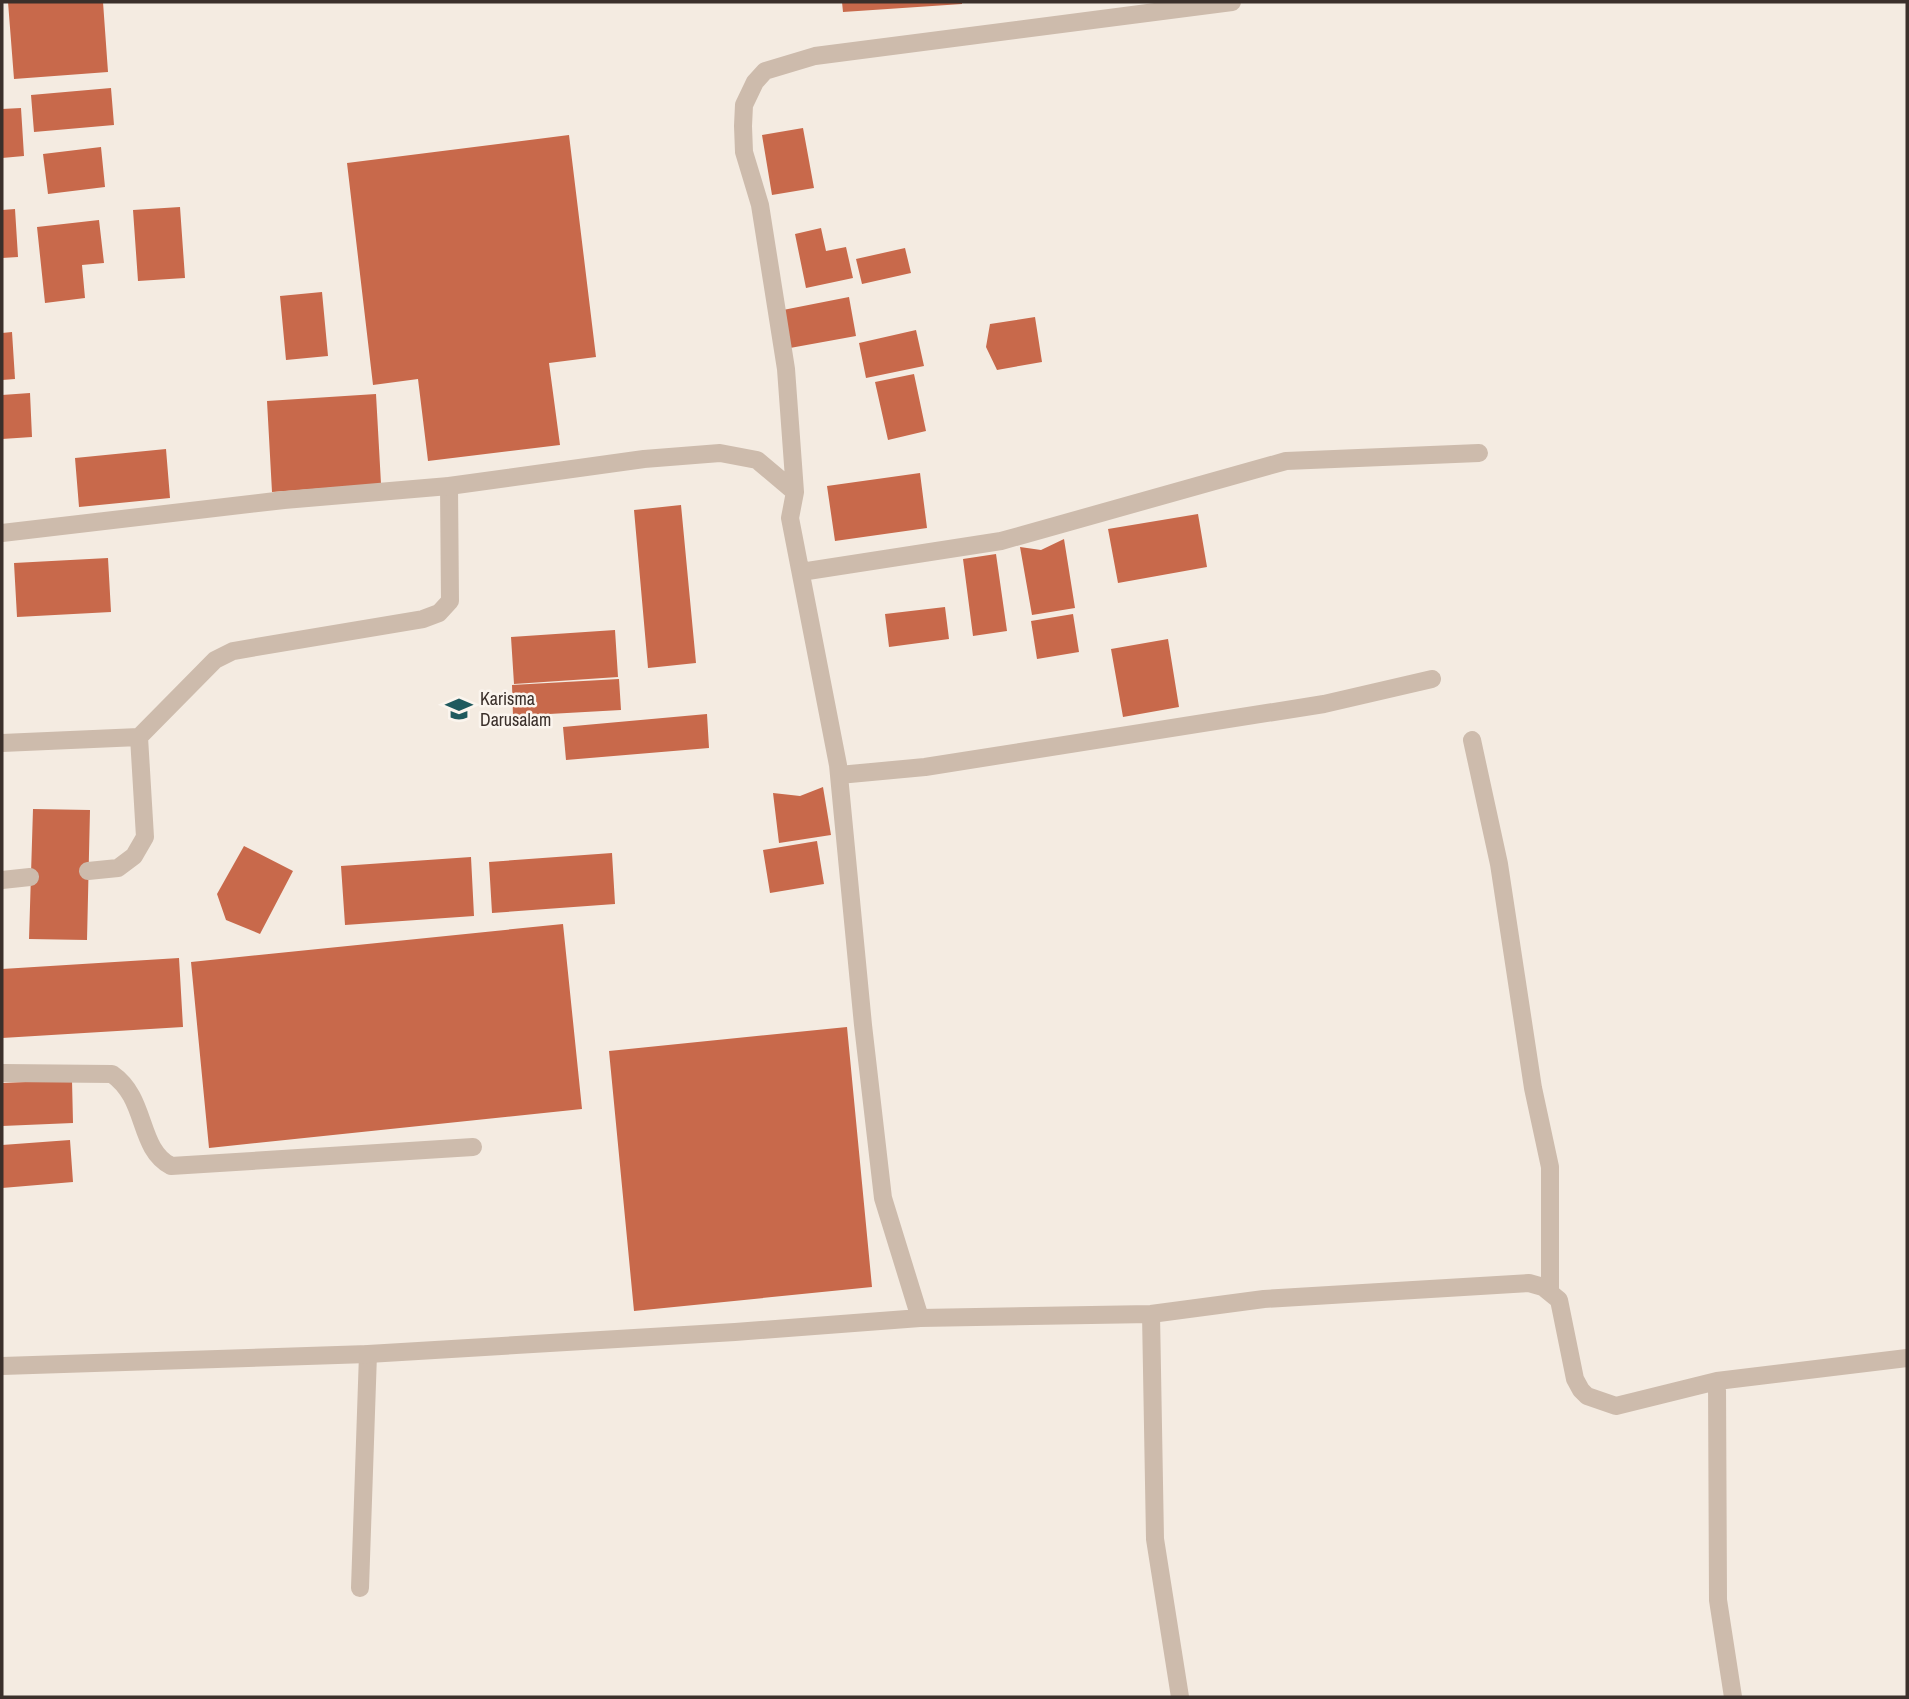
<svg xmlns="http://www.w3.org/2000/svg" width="1909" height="1699" viewBox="0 0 1909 1699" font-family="'Archivo Narrow',sans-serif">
<rect width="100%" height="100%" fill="#f4ebe1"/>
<path fill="#c8694b" d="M8 2H103L108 72 14 79Z
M842 2H962V4L843 12Z
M111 88 114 125 34 132 31 95Z
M21 108 24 156 2 158V109Z
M803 128 814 188 772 195 762 135Z
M569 135 596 357 549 363 560 445 428 461 418 379 373 385 347 163Z
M101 147 105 187 48 194 43 154Z
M180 207 185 278 138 281 133 210Z
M15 209 18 257 2 258V210Z
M99 220 104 263 82 265 85 298 45 303 37 227Z
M821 228 826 251 846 247 853 278 806 288 795 234Z
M905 248 911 273 862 284 856 259Z
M322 292 328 356 286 360 280 296Z
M849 297 856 336 790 348 783 310Z
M1035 317 1042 362 997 370 986 347 990 324Z
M916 330 924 366 866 378 859 343Z
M12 332 15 379 2 380V333Z
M914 374 926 431 888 440 875 382Z
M30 393 32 437 2 439V395Z
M376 394 381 484 272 492 267 401Z
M166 449 170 498 79 507 75 458Z
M920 473 927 528 835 541 827 486Z
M681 505 696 663 648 668 634 510Z
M1198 514 1207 567 1118 583 1108 529Z
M1064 539 1075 608 1032 615 1020 547 1041 550Z
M996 554 1007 631 973 636 963 559Z
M108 558 111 612 17 617 14 563Z
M945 607 949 639 889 647 885 614Z
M1073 614 1079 652 1037 659 1031 621Z
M615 630 618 677 514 684 511 637Z
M1168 639 1179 707 1123 717 1111 649Z
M619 679 621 710 513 716 512 685Z
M707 714 709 748 566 760 563 727Z
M823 787 831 835 779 843 773 793 800 796Z
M33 809 90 810 87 940 29 939Z
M817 841 824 884 770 893 763 850Z
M244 846 293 871 260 934 226 920 217 894Z
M612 853 615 904 492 913 489 862Z
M471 857 474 916 345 925 341 866Z
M563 924 582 1109 209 1148 191 962Z
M179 958 183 1027 2 1038V969Z
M847 1027 872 1287 634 1311 609 1051Z
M72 1080 73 1123 2 1126V1083Z
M70 1140 73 1182 2 1188V1145Z"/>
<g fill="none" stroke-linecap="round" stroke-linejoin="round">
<path stroke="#cdbbac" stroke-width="18" d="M2 743 139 737 215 660 233 651 423 619 439 613 450 601 449 486
M88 871 118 868 134 856 145 837 139 737
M2 880 30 877
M2 1073 112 1074C148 1099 137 1148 171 1166L473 1147
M360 1588 368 1354"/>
<path stroke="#cdbbac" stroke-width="18" d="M795 492 786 369 760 205 744 152 743 126 744 105 755 82 765 71 815 56 1232 2
M2 533 284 500 449 486 644 459 720 453 757 460 795 492 790 518 838 765 863 1025 883 1198 920 1318
M801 572 1001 541 1286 461 1479 453
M1472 740 1499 864 1533 1088 1550 1167V1292
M839 775 925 767 1324 704 1432 679
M1151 1314 1155 1539 1180 1697
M2 1366 368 1354 735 1332 920 1318 1151 1314 1264 1299 1529 1283 1543 1287 1559 1300 1575 1379 1581 1390 1587 1396 1616 1406 1717 1381 1907 1358
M1717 1381 1718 1600 1733 1697"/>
</g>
<defs>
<g id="school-bare" transform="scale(2.1)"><path d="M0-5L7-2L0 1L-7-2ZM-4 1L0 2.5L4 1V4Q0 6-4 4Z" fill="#1f5a5e" stroke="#fbf5ee" stroke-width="2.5" paint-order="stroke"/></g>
</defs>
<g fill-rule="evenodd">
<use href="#school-bare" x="459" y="709"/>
</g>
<g text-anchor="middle" stroke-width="5" stroke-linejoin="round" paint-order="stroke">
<g font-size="18" fill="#3b302b" stroke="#fbf5ee" text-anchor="start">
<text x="480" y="705">Karisma<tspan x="480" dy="21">Darusalam</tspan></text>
</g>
</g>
<rect width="1909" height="1699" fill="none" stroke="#3b302b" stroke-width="7"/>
</svg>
